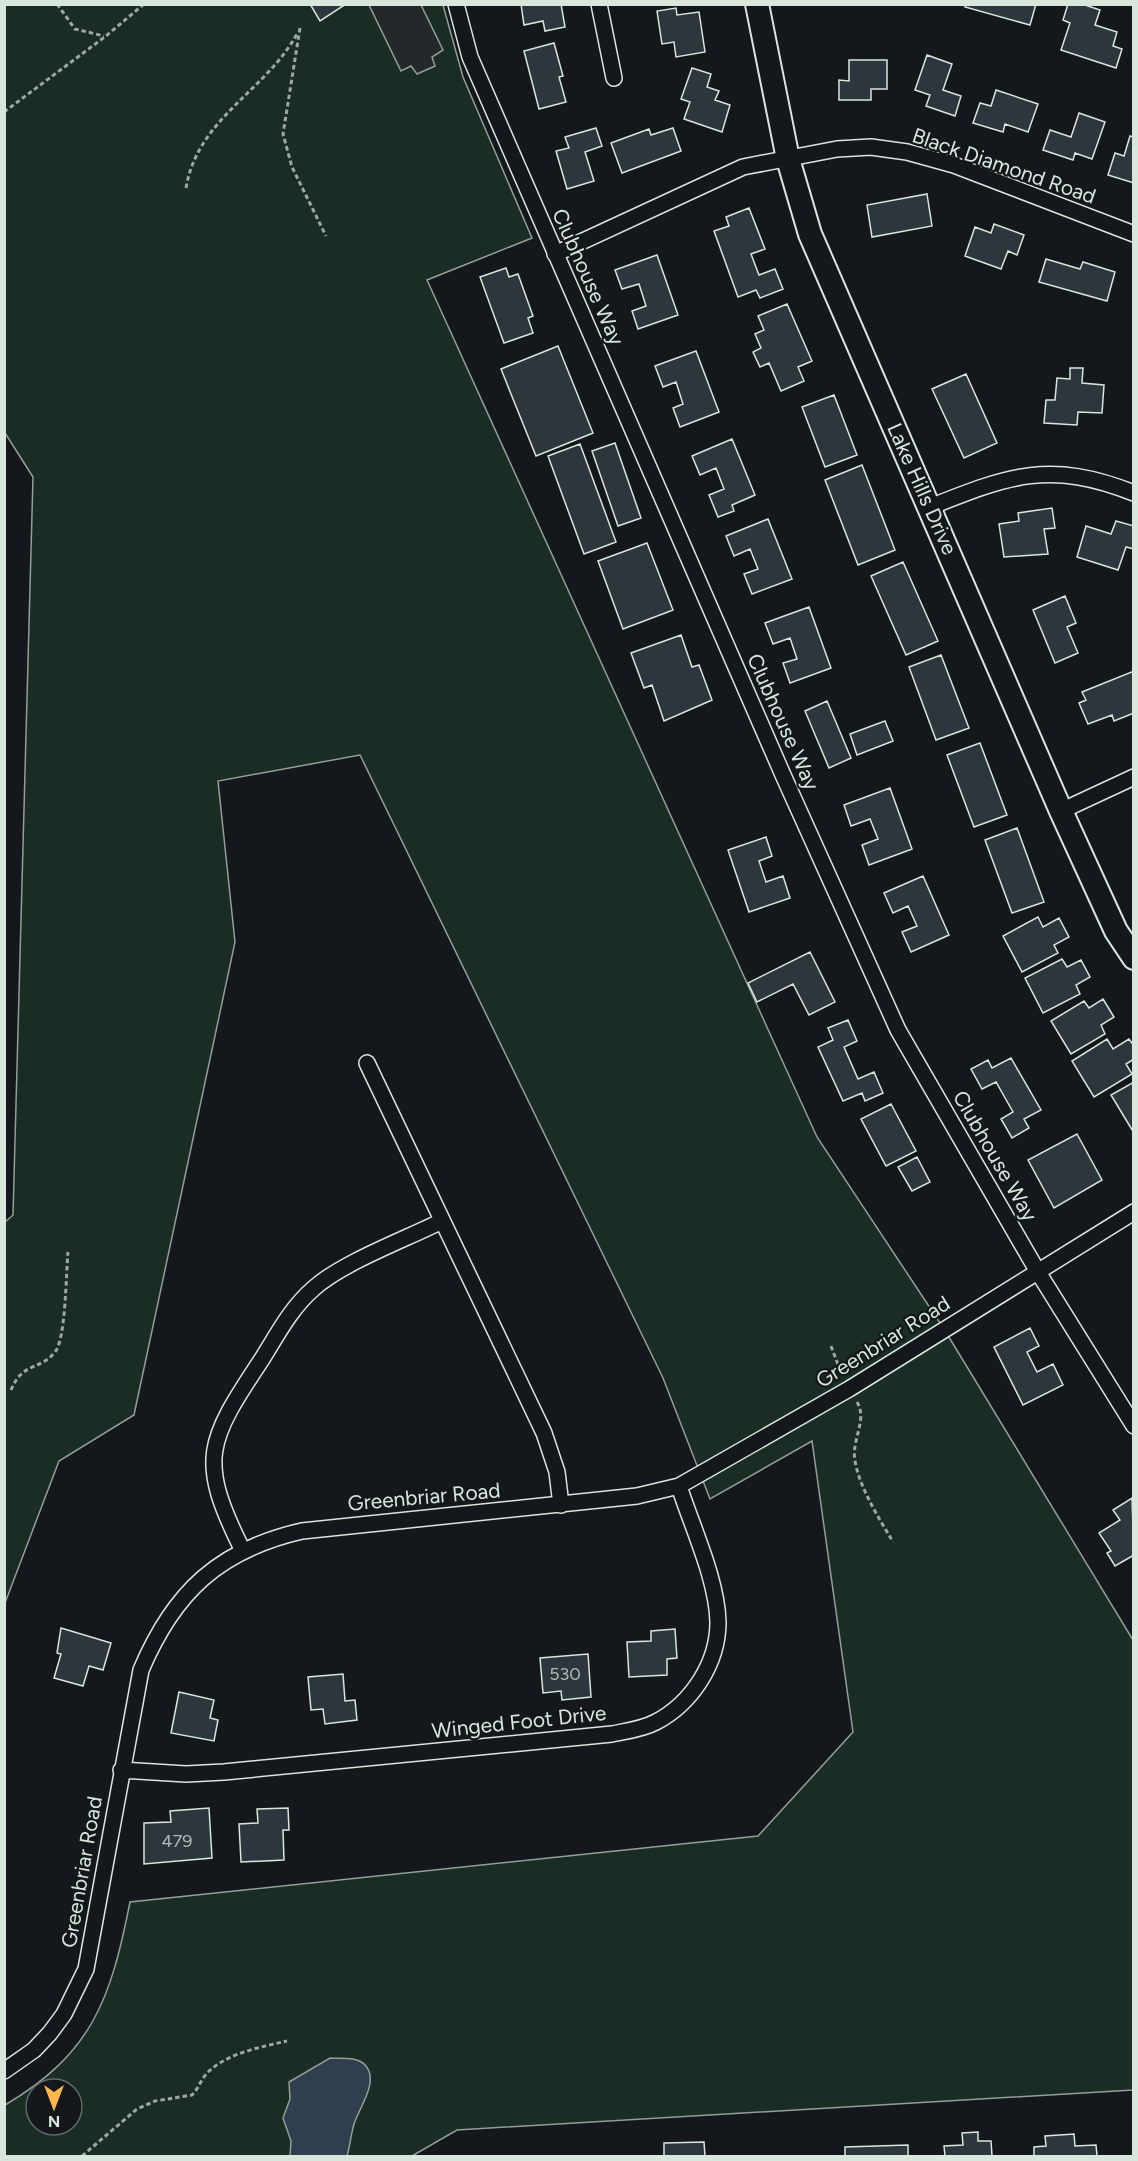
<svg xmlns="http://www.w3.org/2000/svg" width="1138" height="2161" viewBox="0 0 1138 2161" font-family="Figtree,sans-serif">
<rect width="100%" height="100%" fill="#14181c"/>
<path fill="#1a2d24" stroke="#939e99" stroke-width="1.5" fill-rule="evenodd" d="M5 5H443L463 77 532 238 427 280 817 1137 944 1329 1133 1640V2090L457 2130 412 2156H5V2105C93 2053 111 1998 130 1902L758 1836 853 1732 812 1441 710 1499 663 1378 360 755 218 781 235 942 134 1415 59 1461 5 1603 4 1223 13 1215 33 477 5 433ZM36 2089H72V2125H36Z"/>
<path fill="#24282b" stroke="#939e99" stroke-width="1.5" d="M369 5H421L443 50 432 57 435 66 417 74 411 66 401 71Z"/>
<path fill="#2f3f4d" stroke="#939e99" stroke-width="1.5" d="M330 2058C341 2059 358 2056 366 2066 379 2082 359 2108 354 2124 351 2134 350 2146 347 2156H290L291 2141 283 2118 290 2099 289 2082Z"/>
<path fill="#2c363c" stroke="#d8e6dc" stroke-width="1.5" d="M310 4H346L320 21Z
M521 4H561L565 27 545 31 543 21 524 25Z
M965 4H1036L1030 25 965 7Z
M1068 4H1082L1100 10 1095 25 1117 32 1113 46 1122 49 1116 68 1061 50 1070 23 1063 20Z
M676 8 677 15 699 12 705 52 676 57 674 42 662 44 657 11Z
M554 43 563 76 559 77 566 102 539 109 524 51Z
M927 55 952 64 943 90 961 96 955 116 926 106 930 95 915 90Z
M849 60H887V89H871V100H839V80L849 81Z
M692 68 711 74 707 87 719 91 715 100 730 105 722 132 684 119 690 102 681 99Z
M996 90 1038 104 1028 132 1005 124 1003 132 973 123 980 103 991 106Z
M1079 113 1105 122 1092 159 1075 153 1073 160 1043 150 1050 130 1071 137Z
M596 128 602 146 585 152 594 181 567 189 556 151 569 148 565 137Z
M673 128 681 151 622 173 611 143 649 129 651 135Z
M1130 136 1134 137V183L1108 175 1115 153 1124 156Z
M927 194 932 226 872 237 867 205Z
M749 208 765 249 751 254 759 275 775 269 783 289 760 298 756 290 738 297 714 231 729 226 726 217Z
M994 224 1024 235 1017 255 1008 251 1001 269 965 256 975 227 991 233Z
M657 255 678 315 638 329 632 311 646 306 639 284 622 289 615 270Z
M1046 259 1080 269 1083 262 1115 272 1107 301 1039 282Z
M506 268 509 277 518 274 533 316 528 318 533 333 504 343 480 277Z
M787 304 812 361 798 367 804 381 781 391 769 363 760 367 753 352 761 348 755 334 764 330 758 316Z
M558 346 593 433 536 456 501 369Z
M696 351 719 412 680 427 673 408 683 404 676 382 663 387 655 366Z
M1070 368H1083L1082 383 1104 385 1102 413 1078 412 1077 425 1044 423 1046 400H1055L1057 378 1070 379Z
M966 374 997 443 964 458 932 389Z
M834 395 857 455 825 467 802 407Z
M732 439 755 495 732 505 734 511 718 517 709 495 724 489 716 468 700 475 692 456Z
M615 443 641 518 618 526 592 451Z
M580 444 616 542 584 554 548 456Z
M862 465 895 550 858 565 825 480Z
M1052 508 1055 528 1044 529 1048 554 1004 557 999 524 1019 521 1018 513Z
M768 519 792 579 752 594 744 574 758 569 750 549 734 556 726 536Z
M1116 521 1134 526V549L1126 547 1118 570 1077 557 1086 526 1111 534Z
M647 543 673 610 623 629 598 561Z
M903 562 938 641 906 655 871 576Z
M1065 596 1076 623 1067 627 1078 653 1055 663 1033 610Z
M809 607 831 668 790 683 783 663 797 659 790 638 773 644 765 623Z
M681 635 692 667 699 665 712 700 664 721 652 685 644 688 631 653Z
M941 655 969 728 936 740 909 667Z
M1134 671V713L1114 721 1112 715 1088 724 1079 703 1086 700 1082 692Z
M827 701 851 758 829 768 805 711Z
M885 721 893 741 857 755 850 734Z
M980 743 1007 815 974 827 947 755Z
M890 788 912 849 869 865 862 845 878 839 870 819 851 826 844 805Z
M1017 828 1044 902 1012 913 985 840Z
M766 837 772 856 759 861 766 882 783 876 790 898 749 912 728 850Z
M923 876 949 935 911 952 902 932 917 926 908 906 893 913 884 893Z
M1038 917 1043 927 1059 918 1069 937 1054 945 1058 953 1022 972 1003 936Z
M810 952 835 1002 809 1015 793 984 757 1002 748 983Z
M1062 959 1067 967 1081 960 1090 977 1076 985 1080 994 1043 1013 1025 978Z
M1103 999 1114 1017 1101 1025 1105 1034 1071 1054 1051 1021 1084 1001 1089 1008Z
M848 1020 857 1041 844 1047 858 1079 874 1072 883 1093 865 1101 862 1093 843 1101 818 1047 833 1040 828 1028Z
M1107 1039 1113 1049 1129 1039 1134 1046V1059L1126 1064 1132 1074 1094 1097 1072 1061Z
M1011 1058 1041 1110 1024 1119 1029 1128 1012 1138 1001 1119 1013 1112 996 1082 982 1089 971 1069 988 1060 992 1068Z
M1134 1082V1133L1111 1095Z
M891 1104 916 1151 886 1166 861 1119Z
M1077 1134 1102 1180 1054 1208 1028 1160Z
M917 1157 930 1182 912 1191 898 1167Z
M1030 1328 1039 1346 1027 1352 1037 1372 1053 1364 1063 1385 1023 1405 994 1347Z
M1132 1498 1134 1555 1115 1566 1107 1553 1111 1551 1099 1533 1120 1520 1113 1510Z
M61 1628 111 1643 103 1670 89 1666 83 1686 54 1678 61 1654 57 1653Z
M675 1629 677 1658 667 1659V1675L629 1677 627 1642 651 1641V1631Z
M588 1654 591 1697 562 1700 561 1691 543 1693 540 1658Z
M343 1674 345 1701 355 1700 357 1720 325 1724 323 1709 311 1710 308 1677Z
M179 1692 214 1700 210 1718 218 1720 214 1741 171 1733Z
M209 1808 212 1858 144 1864V1823L171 1822 170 1811Z
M288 1808 289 1830H283L284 1860 241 1862 239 1824 258 1823 257 1809Z
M978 2132V2141H991L992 2156H945L944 2146 963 2145 962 2133Z
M1074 2134 1075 2146 1096 2145 1097 2156H1034V2147L1046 2146 1045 2136Z
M704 2142 705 2156H664V2143Z
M908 2145V2156H845V2147Z"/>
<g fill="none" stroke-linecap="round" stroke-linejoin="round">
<g stroke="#d8e6dc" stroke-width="18">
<path id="street" d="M456 4 470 57 783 775 898 1030 1038 1272 1134 1426
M599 4 614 78
M555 254 743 167 837 149 871 147 907 152 954 165 1134 234
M930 507C1010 475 1050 460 1134 493
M1061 811 1134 777
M367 1063 544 1433 557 1472 561 1505
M243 1551C197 1459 207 1442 262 1359 277 1335 291 1308 313 1289 341 1263 406 1239 442 1221
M121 1770 186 1774 224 1772 612 1734C627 1731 643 1729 656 1722 692 1703 718 1663 718 1622 717 1579 692 1527 679 1486
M4 2071 34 2050 50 2033 64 2014 86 1969 141 1670C174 1592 219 1550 302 1531L637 1496 679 1486 849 1389 1134 1212"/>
</g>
<g stroke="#d8e6dc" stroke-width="26">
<path id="secondary" d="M757 4 788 159 810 234 1061 811 1116 931 1134 958"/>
</g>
<path stroke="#9da8a2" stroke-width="3" stroke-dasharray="4.5 3" stroke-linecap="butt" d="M57 4 75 29 104 36
M300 28 283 134 292 167 326 236
M4 112 106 36 144 4
M186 188C198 117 267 91 298 32
M831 1346 842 1375
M11 1390C23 1361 40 1371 55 1352 66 1339 66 1272 68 1252
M857 1402C868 1420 851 1440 855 1461 860 1489 879 1518 893 1542
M82 2156 137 2109 155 2101 192 2095C199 2088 201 2079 208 2072 228 2053 261 2047 287 2041"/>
<use href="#street" stroke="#14181c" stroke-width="15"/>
<use href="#secondary" stroke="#14181c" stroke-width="22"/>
</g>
<g text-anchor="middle" stroke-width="4.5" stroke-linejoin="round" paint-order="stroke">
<g font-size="18" fill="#adbab4">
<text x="565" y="1680">530</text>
<text x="177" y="1847">479</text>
</g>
<g font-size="21" fill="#d8e6dc" stroke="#14181c">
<text transform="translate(1004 166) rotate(19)" y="7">Black Diamond Road</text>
<text transform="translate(588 277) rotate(66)" y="7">Clubhouse Way</text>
<text transform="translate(922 489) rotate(66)" y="7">Lake Hills Drive</text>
<text transform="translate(783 722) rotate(66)" y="7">Clubhouse Way</text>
<text transform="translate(995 1156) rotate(60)" y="7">Clubhouse Way</text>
<text transform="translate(883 1342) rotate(-32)" y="7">Greenbriar Road</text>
<text transform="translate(424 1497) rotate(-5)" y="7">Greenbriar Road</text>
<text transform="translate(519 1722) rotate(-6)" y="7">Winged Foot Drive</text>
<text transform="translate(82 1872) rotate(-80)" y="7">Greenbriar Road</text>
</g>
</g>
<rect width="1138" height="2161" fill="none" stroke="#d8e6dc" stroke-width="12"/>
<g transform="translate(54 2107) rotate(180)"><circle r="28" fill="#14181c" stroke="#626a69" stroke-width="1.5"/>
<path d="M0-4.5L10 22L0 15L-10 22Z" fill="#ffb74d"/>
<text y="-9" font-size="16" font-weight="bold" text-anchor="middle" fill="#d8e6dc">N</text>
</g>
</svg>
